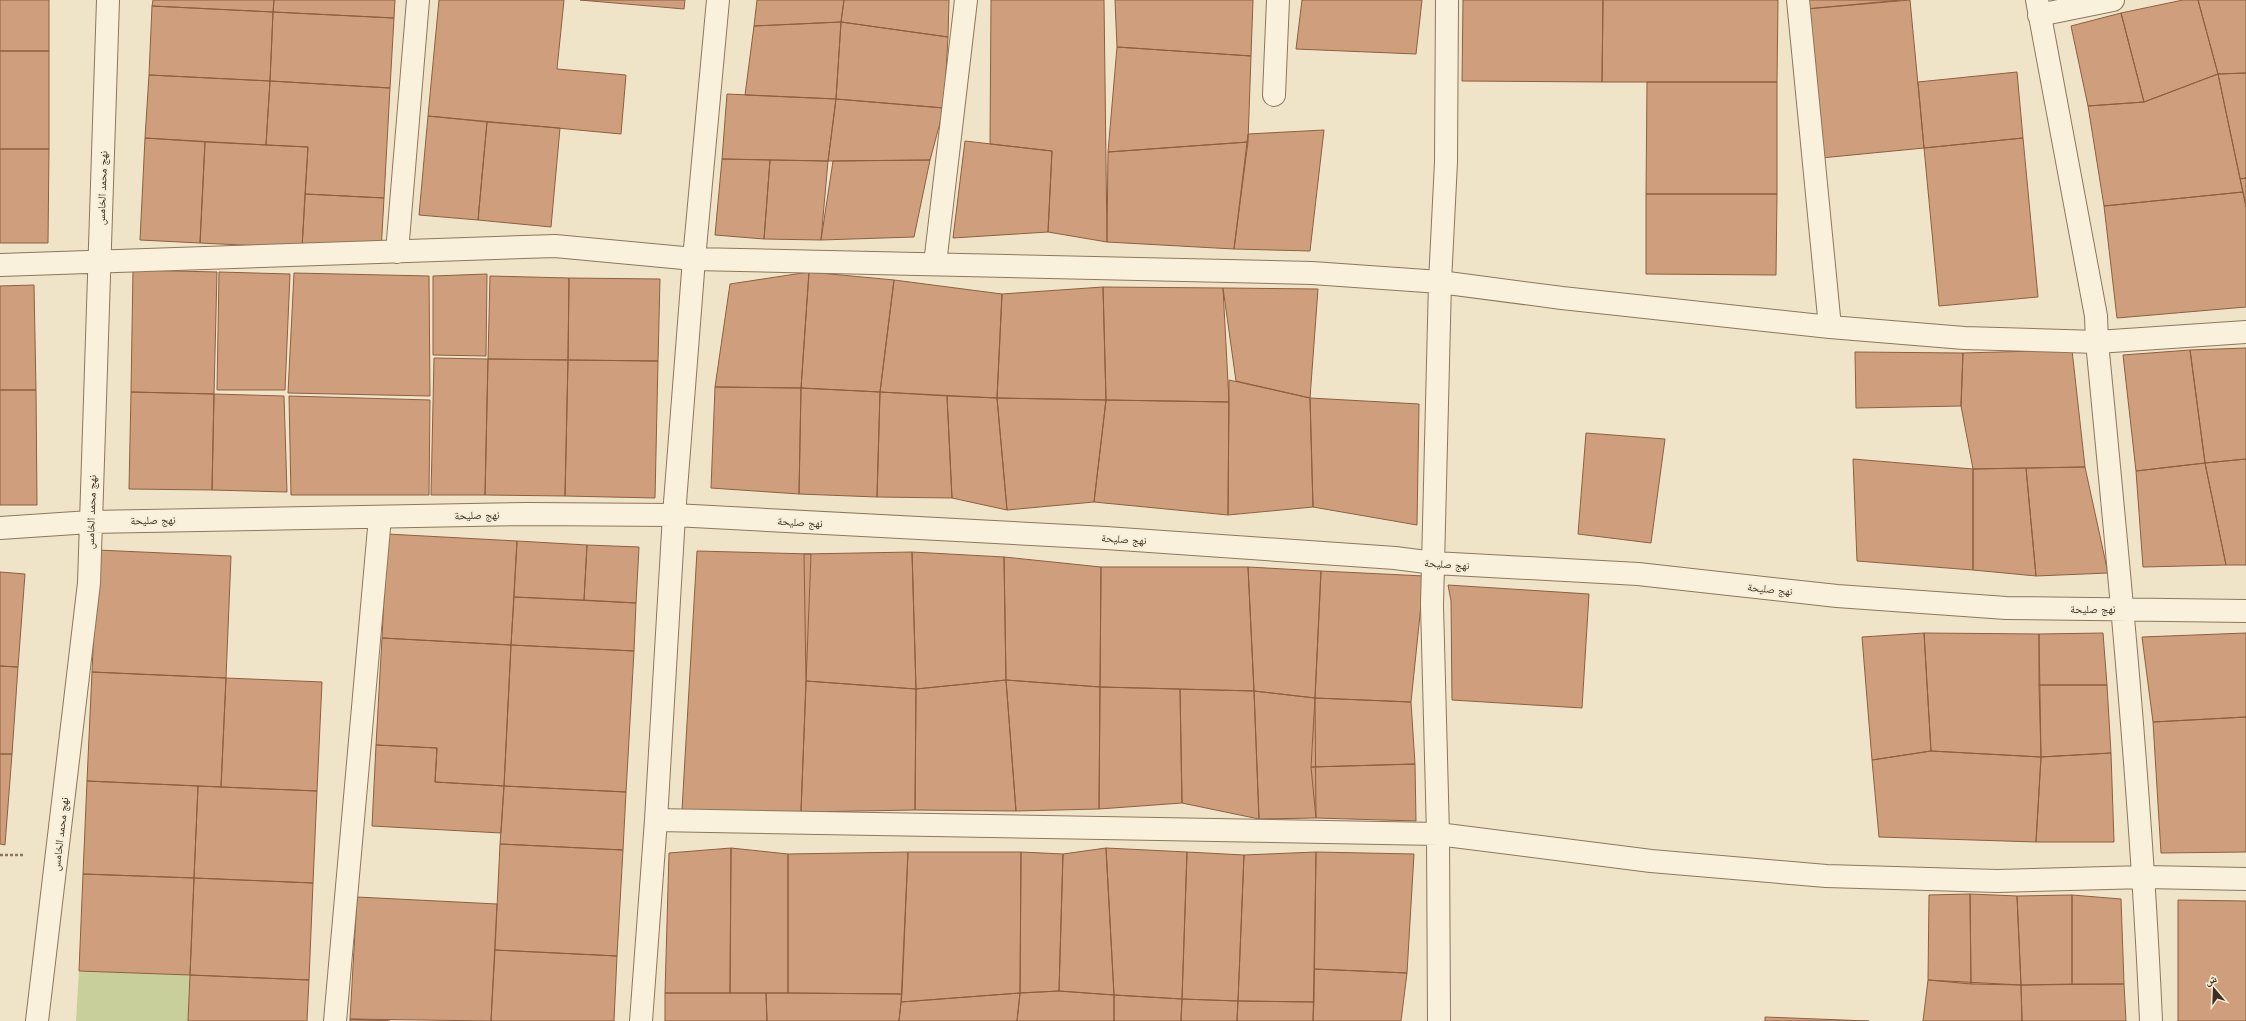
<svg xmlns="http://www.w3.org/2000/svg" width="2246" height="1021" viewBox="0 0 2246 1021" font-family="'Libre Baskerville','Noto Naskh Arabic',serif">
<rect width="100%" height="100%" fill="#f0e4c8"/>
<path fill="#c9cf9b" d="M79 971 190 975 188 1021H76Z"/>
<path fill="#cf9f7d" stroke="#8d5f41" d="M0 0H49V51H0Z
M153 0H274L273 12 152 6Z
M274 0H395L394 18 273 12Z
M439 0H564L557 69 626 75 621 134 428 116Z
M580 0H685L684 9Z
M757 0H844L841 22 754 26Z
M844 0H949L948 37 841 22Z
M991 0H1104L1107 242 1048 232 1052 151 990 144Z
M1115 0H1253L1251 56 1117 47Z
M1302 0H1422L1416 54 1296 49Z
M1463 0H1603L1602 82 1462 81Z
M1603 0H1778L1777 82H1602Z
M1805 0H1901L1806 9Z
M1910 0 1924 148 1821 158 1806 9Z
M2183 0H2198L2218 74 2144 102 2121 13Z
M2198 0H2246V73L2218 74Z
M152 6 273 12 270 81 149 75Z
M273 12 394 18 390 88 270 81Z
M2121 13 2144 102 2088 106 2071 26Z
M841 22 948 37 944 108 836 99Z
M841 22 836 99 745 95 754 26Z
M1117 47 1251 56 1248 142 1108 152Z
M0 51H49V149H0Z
M2017 72 2023 138 1924 148 1918 82Z
M2246 73V178L2240 179 2218 74Z
M2218 74 2243 192 2104 206 2088 106 2144 102Z
M149 75 270 81 266 145 145 138Z
M270 81 390 88 384 198 305 194 308 147 266 145Z
M1647 82H1777V194H1646Z
M727 94 836 99 828 161 722 159Z
M836 99 944 108 930 160 828 161Z
M428 116 487 122 478 220 419 215Z
M487 122 560 128 551 227 478 220Z
M1324 130 1310 251 1234 249 1248 134Z
M145 138 205 142 200 243 140 240Z
M2023 138 2038 297 1939 306 1924 148Z
M965 141 1052 151 1048 232 953 238Z
M205 142 308 147 302 248 200 243Z
M1248 142 1234 249 1107 242 1108 152Z
M0 149H49L48 243H0Z
M722 159 770 160 764 239 715 235Z
M770 160 828 161 821 240 764 239Z
M930 160 914 237 821 240 833 161Z
M2246 178V207L2240 179Z
M2243 192 2246 205V307L2117 318 2104 206Z
M305 194 384 198 381 252 302 248Z
M1646 194H1777L1776 275 1646 274Z
M133 270 217 272 214 394 131 392Z
M219 272 290 274 285 390H217Z
M809 272 801 388 715 387 730 284Z
M809 272 894 280 880 392 801 388Z
M294 273 429 276 430 396 288 393Z
M487 274 486 356 433 355V276Z
M490 276 569 278 568 360 488 359Z
M569 278 660 279 658 361 568 360Z
M894 280 1002 294 997 398 880 392Z
M34 285 36 390H0V286Z
M1103 287 1106 400 997 398 1002 294Z
M1103 287 1223 288 1229 402 1106 400Z
M1223 288 1318 289 1310 398 1236 381Z
M2246 348V459L2205 463 2190 350Z
M2072 350 2085 467 1973 469 1961 406 1963 353Z
M2190 350 2205 463 2136 471 2123 355Z
M1855 352 1963 353 1961 406 1856 408Z
M434 358 488 359 485 495H431Z
M488 359 568 360 565 496 485 495Z
M568 360 658 361 655 498 565 496Z
M1229 380 1310 398 1313 507 1228 515Z
M715 387 801 388 799 494 711 488Z
M801 388 880 392 877 497 799 494Z
M0 390H36L37 505H0Z
M131 392 214 394 212 490 129 489Z
M880 392 947 396 952 498 877 497Z
M214 394 284 396 287 492 212 490Z
M289 396 430 400 429 495H291Z
M947 396 997 398 1007 510 952 498Z
M997 398 1106 400 1094 502 1007 510Z
M1310 398 1419 404 1417 525 1313 507Z
M1106 400 1229 402 1228 515 1094 502Z
M1586 433 1665 439 1651 543 1578 534Z
M1853 459 1973 469V570L1857 561Z
M2246 459V565H2226L2205 463Z
M2205 463 2226 565 2143 567 2136 471Z
M2085 467 2108 573 2036 576 2026 468Z
M2026 468 2036 576 1973 570V469Z
M387 534 517 541 511 645 382 638Z
M517 541 587 545 584 600 514 597Z
M587 545 639 547 636 603 584 600Z
M97 550 231 556 226 678 92 672Z
M697 551 811 554 801 812 682 810Z
M912 552 1004 557 1006 680 916 689Z
M912 552 916 689 806 681 804 554Z
M1004 557 1101 567 1100 687 1006 680Z
M1101 567H1248L1254 691 1100 687Z
M1248 567 1321 571 1315 698 1254 691Z
M1321 571 1424 576 1411 702 1315 698Z
M0 572 25 574 18 667 0 666Z
M1448 585 1589 594 1582 708 1452 700 1451 601Z
M514 597 636 603 634 651 511 645Z
M1924 633 1931 751 1872 760 1862 637Z
M1924 633 2039 634 2041 757 1931 751Z
M2103 633 2107 685H2039V634Z
M2246 633V717L2153 722 2142 637Z
M382 638 511 645 504 786 435 782 437 748 376 745Z
M511 645 634 651 626 792 504 786Z
M0 666 18 667 12 754H0Z
M92 672 226 678 221 787 87 781Z
M226 678 322 682 317 791 221 787Z
M1006 680 1100 687 1099 809 1016 811Z
M1006 680 1016 811 915 810 916 689Z
M806 681 916 689 915 810 801 812Z
M2039 685H2107L2111 753 2041 757Z
M1100 687 1180 689 1182 803 1099 809Z
M1180 689 1254 691 1259 819 1182 803Z
M1254 691 1315 698 1316 818 1259 819Z
M1315 698 1411 702 1415 764 1311 767Z
M2246 717V852L2161 853 2153 722Z
M376 745 437 748 435 782 504 786 501 833 372 826Z
M1931 751 2041 757 2036 842 1879 837 1872 760Z
M2111 753 2114 842H2036L2041 757Z
M0 754H12L5 845 0 844Z
M1415 764 1416 821 1316 818 1311 767Z
M87 781 198 786 194 878 83 874Z
M198 786 317 791 313 883 194 878Z
M504 786 626 792 623 850 500 844Z
M500 844 623 850 617 956 495 950Z
M731 848 730 993H665L669 853Z
M731 848 788 854V993H730Z
M1106 848 1114 995 1059 991 1063 854Z
M1106 848 1187 852 1182 999 1114 995Z
M908 852 902 994 788 993V854Z
M908 852H1021L1020 993 901 1002Z
M1021 852 1063 854 1059 991 1020 993Z
M1187 852 1244 855 1238 1001 1182 999Z
M1316 852 1314 1002 1238 1001 1244 855Z
M1316 852 1414 854 1407 973 1314 969Z
M83 874 194 878 190 975 79 971Z
M194 878 313 883 309 980 190 975Z
M1970 894 1971 984 1928 980 1929 895Z
M1970 894 2017 896 2021 985 1971 984Z
M2072 895V984L2021 985 2017 896Z
M2072 895 2121 899 2124 984H2072Z
M357 897 497 904 491 1021 350 1019Z
M2178 900 2246 901V1021H2178Z
M495 950 617 956 614 1021H491Z
M1314 969 1407 973 1401 1021H1313Z
M190 975 309 980 307 1021H188Z
M1928 980 2021 985 2022 1021H1923Z
M2124 984 2126 1021H2022L2021 985Z
M1059 991 1114 995V1021H1017L1020 993Z
M665 993H766L767 1021H665Z
M766 993H788L902 994 899 1021H767Z
M1020 993 1017 1021H899L901 1002Z
M1114 995 1182 999 1181 1021H1114Z
M1182 999 1238 1001 1237 1021H1181Z
M1238 1001 1314 1002 1313 1021H1237Z
M1765 1017 1869 1021H1765Z
M350 1019 390 1021H350Z"/>
<g fill="none" stroke-linecap="round" stroke-linejoin="round">
<g stroke="#8d765c" stroke-width="24">
<path id="street" d="M1798 0 1830 327
M2037 0 2096 316 2097 342C2119 568 2141 794 2151 1021
M2039 15 2113 0
M1274 95 1278 0
M397 252 418 0
M935 264 966 0
M0 265 555 246 694 259 1312 273 1440 282 1562 298 1830 327 1964 338 2097 342 2246 332
M0 528 90 522 527 514 674 515 1106 538 1395 558 1434 563 1638 574 1837 596 2006 608 2246 611
M656 820 1438 834 1651 861 1826 876 1997 881 2145 877 2246 879
M37 1021 89 583 108 0
M335 1021 380 517
M641 1021 656 820 674 515 694 259 718 0
M1439 1021 1438 834 1432 605 1440 282 1446 162 1447 0"/>
</g>
<path stroke="#8d765c" stroke-width="2.5" stroke-dasharray="3 2" stroke-linecap="butt" d="M0 855H25"/>
<use href="#street" stroke="#faf1dc" stroke-width="22"/>
</g>
<g text-anchor="middle" stroke-width="4" stroke-linejoin="round" paint-order="stroke">
<g font-size="11" fill="#3d2e20" stroke="#f7eed8">
<text transform="translate(102 188) rotate(-88)" y="4">نهج محمد الخامس</text>
<text transform="translate(91 512) rotate(-88)" y="4">نهج محمد الخامس</text>
<text transform="translate(477 515) rotate(-1)" y="4">نهج صليحة</text>
<text transform="translate(153 520) rotate(-1)" y="4">نهج صليحة</text>
<text transform="translate(800 522) rotate(3)" y="4">نهج صليحة</text>
<text transform="translate(1124 539) rotate(4)" y="4">نهج صليحة</text>
<text transform="translate(1447 564) rotate(4)" y="4">نهج صليحة</text>
<text transform="translate(1770 589) rotate(6)" y="4">نهج صليحة</text>
<text x="2093" y="613">نهج صليحة</text>
<text transform="translate(60 834) rotate(-83)" y="4">نهج محمد الخامس</text>
</g>
</g>
<g transform="translate(2214 989) rotate(341)" stroke="#f7eed8" stroke-width="3" paint-order="stroke">
<path d="M0-3L7 15L0 10L-7 15Z" fill="#3d2e20"/>
<text y="-6" font-size="11" font-weight="bold" text-anchor="middle" fill="#3d2e20">ش</text>
</g>
</svg>
